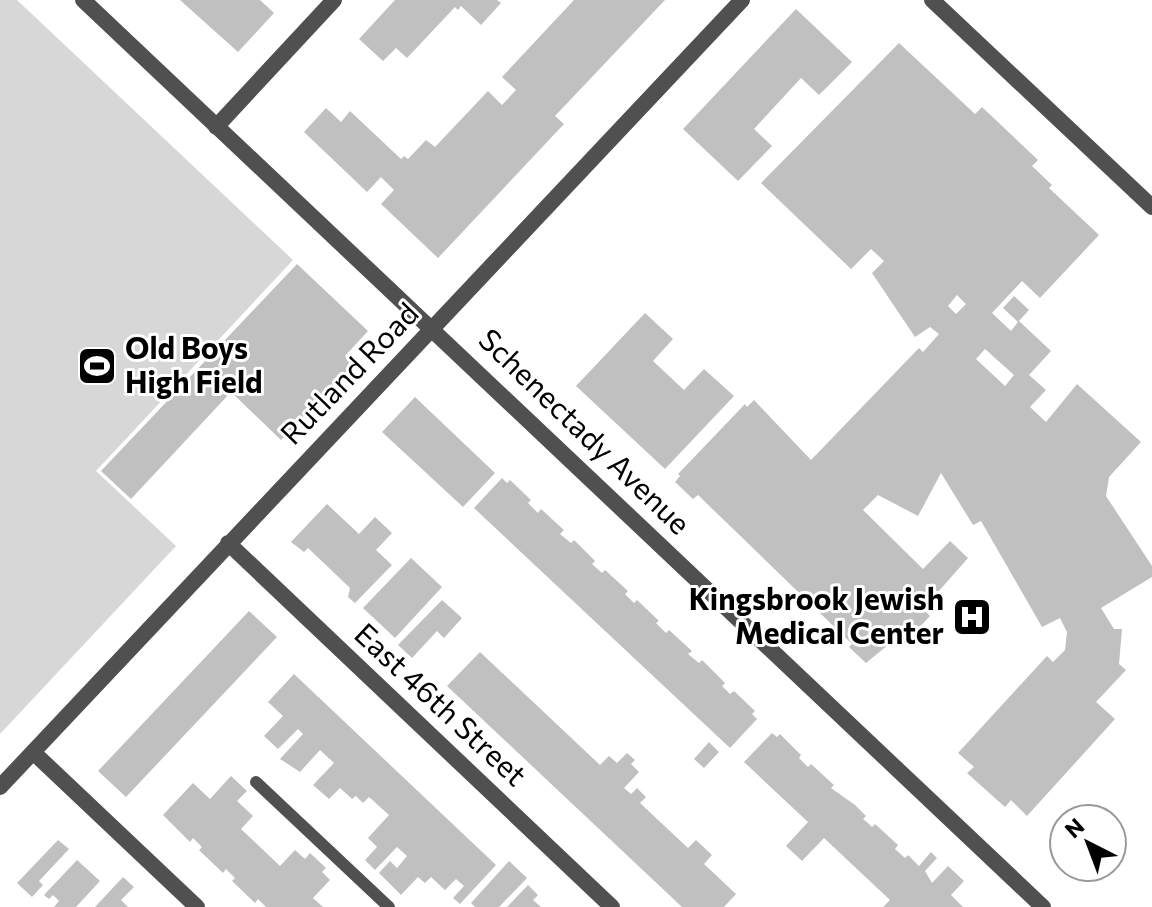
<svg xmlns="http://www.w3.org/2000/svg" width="1152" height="907" viewBox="0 0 1152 907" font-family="Commissioner,sans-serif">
<rect width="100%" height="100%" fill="#fff"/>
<path fill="#d7d7d7" d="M0 0H17L293 260 96 471 176 546 0 734Z"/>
<path fill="#c0c0c0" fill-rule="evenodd" d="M180 0H260L274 13 238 52Z
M395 0H497L501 3 481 25 461 6 458 10 455 7 407 58 396 48 383 61 359 39Z
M574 0H665L555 116 564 124 438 258 381 204 394 190 381 177 367 192 304 132 326 108 341 122 350 111 401 159 404 156 408 159 426 140 435 147 488 91 502 105 516 90 502 77Z
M796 9 852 62 819 95 801 78 754 129 772 146 738 181 683 129Z
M899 43 975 114 982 107 1038 160 1032 166 1052 185 1049 188 1099 235 1040 298 1022 281 992 313 1011 331 1018 322 1003 308 1014 296 1029 310 1019 321 1051 351 1029 375 1046 390 1030 407 1046 422 1077 384 1141 442 1109 477 1106 496 1152 566V577L1101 608 1114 629H1122L1119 664 1126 670 1096 702 1115 719 1027 816 1011 800 1005 807 967 773 974 767 958 753 1047 656 1053 662 1065 650 1067 632 1060 618 1042 627 981 521 973 525 941 473 918 516 878 495 863 510 923 569 950 541 968 558 923 609 930 616 901 647 894 640 866 663 849 647 852 644 698 495 693 499 675 482 680 476 678 474 745 404 747 407 754 400 811 460 919 348 923 352 939 334 930 327 915 337 872 273 884 261 871 249 851 269 761 183ZM957 295 966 304 956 314 948 306ZM985 349 1014 375 1005 386 976 359Z
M297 264 368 331 345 356 353 364 281 440 231 392 131 499 101 471Z
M645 313 673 339 653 361 684 390 704 369 734 396 665 469 576 386Z
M415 397 495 473 463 507 382 432Z
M502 478 507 483 510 480 531 500 528 503 538 513 541 509 564 530 560 534 571 543 574 540 595 561 592 564 602 573 605 570 628 591 625 594 634 603 637 600 659 621 656 623 666 633 669 630 692 651 688 654 699 663 702 660 725 683 722 686 730 694 734 691 755 711 752 714 757 719 730 748 474 508Z
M327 504 359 534 375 517 392 533 376 550 392 565 355 603 348 597 350 588 328 567 308 548 304 552 291 542Z
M411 558 442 587 395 638 363 608Z
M442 600 462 618 444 638 437 631 412 658 398 645Z
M249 611 277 637 126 797 98 771Z
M480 652 600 765 609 756 617 763 627 753 635 760 631 764 639 772 624 788 631 794 637 788 646 797 640 803 688 848 696 840 712 855 704 864 736 894 724 907H682L447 686Z
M294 674 496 865 460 904 453 898 464 886 456 879 445 890 431 877 425 883 418 877 401 895 379 873 390 861 397 868 407 856 397 847 375 870 365 860 377 847 368 838 389 815 369 797 363 803 356 796 352 799 340 788 329 799 313 785 334 763 320 750 300 772 280 759 303 734 298 729 278 749 264 736 283 716 268 702Z
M772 733 777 737 780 734 801 755 799 758 808 767 811 764 834 785 831 788 855 805 866 816 863 819 868 823 872 827 875 824 898 845 895 849 905 858 908 855 919 866 931 852 937 858 925 871 932 883 948 866 964 881 951 895 963 907H883L890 900 824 838 802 861 786 846 808 822 744 762Z
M709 742 719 752 704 768 694 759Z
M231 776 247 791 237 801 253 816 241 829 280 866 295 850 305 859 310 853 326 868 322 872 330 880 313 898 323 907H266L258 899 255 903 232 881 235 878 226 869 223 873 199 850 202 847 193 838 190 842 163 815 193 783 210 799Z
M58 840 69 849 39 881 43 885 32 897 17 883Z
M77 860 100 881 76 907H54L59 901 53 895 49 899 44 895Z
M509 861 527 878 499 907H475L471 903Z
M123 877 134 887 121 900 128 907H95Z
M528 885 538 895 533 900 541 907H507Z"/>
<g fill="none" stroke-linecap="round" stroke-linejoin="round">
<path stroke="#505050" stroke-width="12" d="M256 782 389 907"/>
<path stroke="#505050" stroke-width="16" d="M83 0 1043 907
M932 0 1152 207
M216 127 334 0
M228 543 612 907
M33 752 197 907
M0 787 742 0"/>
</g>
<defs>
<g id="stadium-square" transform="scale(2)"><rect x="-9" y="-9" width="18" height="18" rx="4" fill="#000" stroke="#fff"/><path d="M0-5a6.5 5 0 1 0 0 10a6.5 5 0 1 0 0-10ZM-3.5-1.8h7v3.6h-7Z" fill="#fff"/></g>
<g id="hospital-square" transform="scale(2)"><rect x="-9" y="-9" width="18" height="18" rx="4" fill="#000" stroke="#fff"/><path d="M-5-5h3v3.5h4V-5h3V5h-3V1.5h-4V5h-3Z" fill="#fff"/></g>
</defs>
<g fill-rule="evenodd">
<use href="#stadium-square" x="97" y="366"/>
<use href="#hospital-square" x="972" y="617"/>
</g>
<g text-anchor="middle" stroke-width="6" stroke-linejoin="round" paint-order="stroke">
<g font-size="30" font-weight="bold" fill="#000" stroke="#fff" text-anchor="start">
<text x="125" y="359">Old Boys<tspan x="125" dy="34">High Field</tspan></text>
<text x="944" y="610" text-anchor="end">Kingsbrook Jewish<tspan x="944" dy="34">Medical Center</tspan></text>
</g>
<g font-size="30" fill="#000" stroke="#fff">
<text transform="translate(350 374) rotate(-46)" y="10">Rutland Road</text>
<text transform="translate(584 432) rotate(44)" y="10">Schenectady Avenue</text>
<text transform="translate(440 705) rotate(43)" y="10">East 46th Street</text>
</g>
</g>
<g transform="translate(1088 843) rotate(318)"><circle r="38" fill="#ffffff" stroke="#999999" stroke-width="2"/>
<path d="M0-6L14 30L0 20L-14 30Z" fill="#000000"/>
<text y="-12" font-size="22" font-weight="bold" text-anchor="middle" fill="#000000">N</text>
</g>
</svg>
